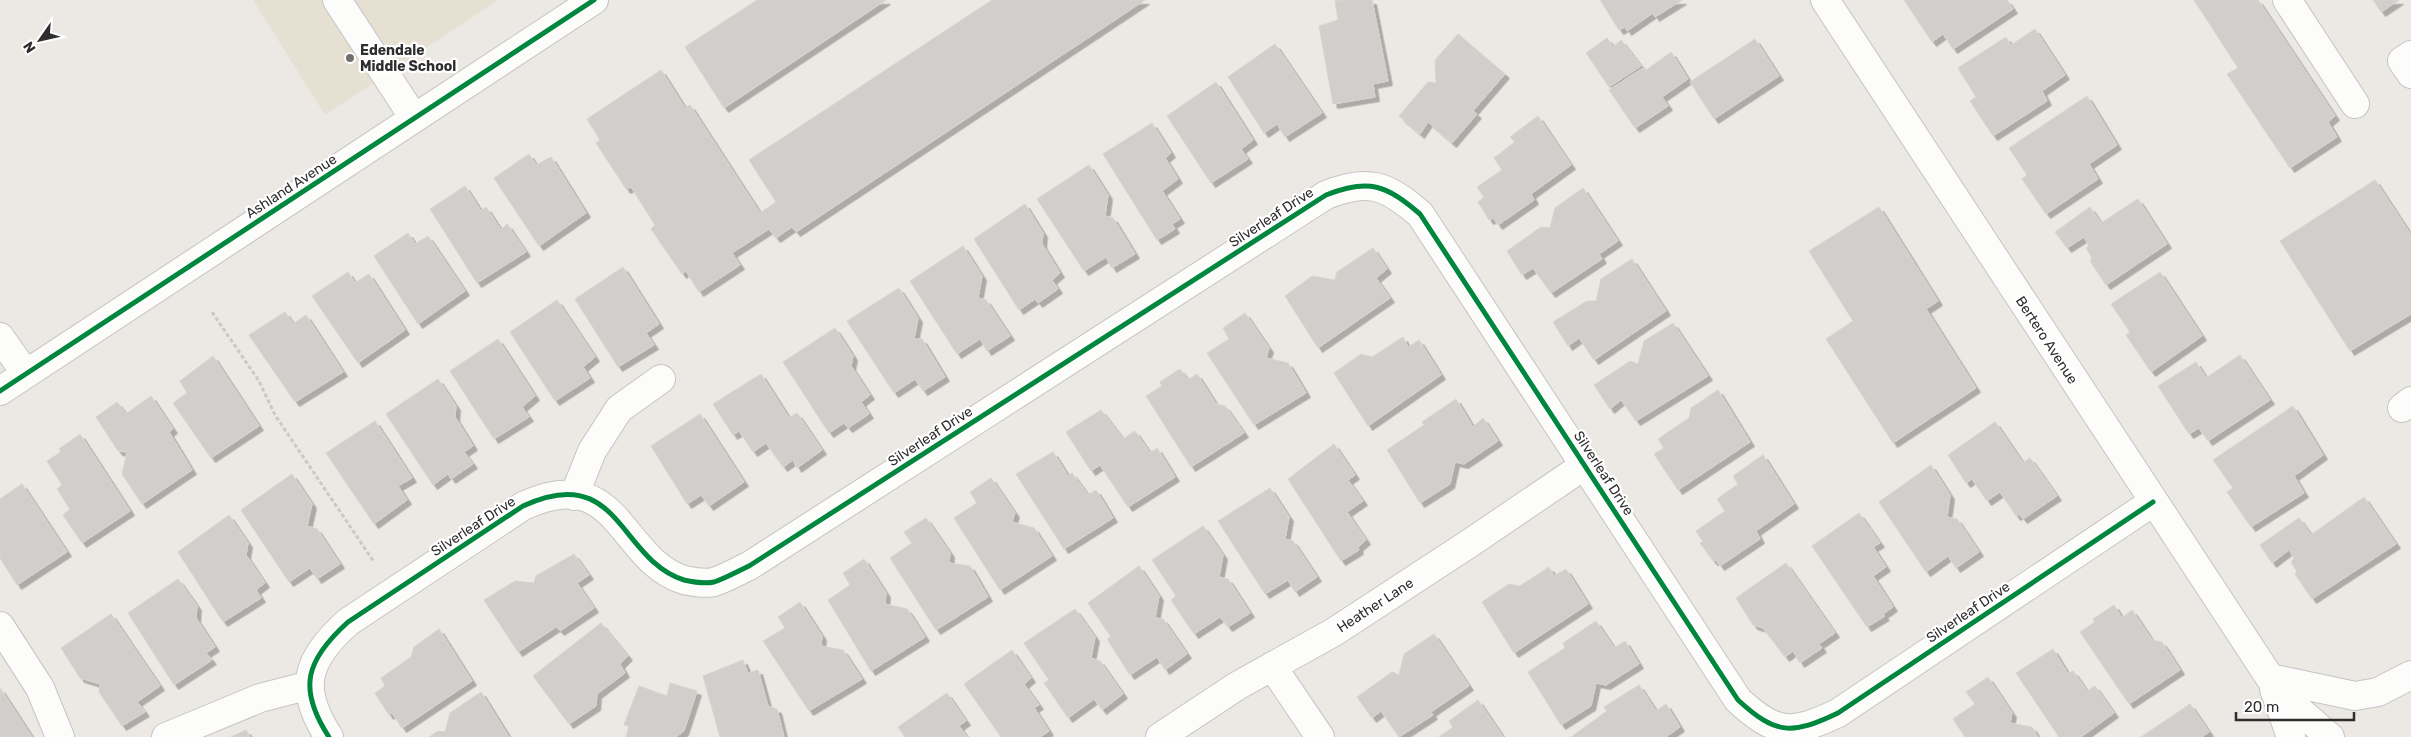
<svg xmlns="http://www.w3.org/2000/svg" width="2411" height="737" viewBox="0 0 2411 737" font-family="Rubik,sans-serif">
<defs>
<filter id="shadow"><feDropShadow dx="4.5" dy="4.5" stdDeviation="0" flood-color="#0004"/></filter>
</defs>
<rect width="100%" height="100%" fill="#ece8e4"/>
<path fill="#e6e0d3" d="M253 0H498L325 115Z"/>
<path fill="#d1cecb" stroke="#d7d4d0" filter="url(#shadow)" d="M757 0H886L724 108 685 47Z
M992 0H1145L796 232 792 227 776 238 769 229 732 253 740 265 699 292 686 271 682 274 651 229 655 225 631 187 626 189 596 143 600 140 587 119 661 70 685 108 690 105 760 213 776 202 749 160Z
M1340 0H1372L1388 81 1373 84 1375 97 1333 104 1319 26 1338 20 1335 1Z
M1600 0H1682L1655 17 1653 13 1627 31 1625 27 1619 30Z
M1904 0H2007L2013 9 1953 49 1943 34 1932 42Z
M2194 0H2258L2335 116 2328 122 2337 137 2290 168 2227 74 2238 68Z
M2373 0H2399L2381 12Z
M2035 29 2065 75 2042 91 2047 101 1993 136 1970 101 1976 97 1958 68 2006 37 2011 45Z
M1458 34 1505 74 1473 111 1477 114 1452 143 1428 122 1420 134 1399 116 1428 82 1436 83 1435 60Z
M1607 38 1613 47 1621 40 1641 66 1609 87 1586 53Z
M1755 39 1779 76 1714 119 1690 82Z
M1275 44 1322 113 1285 137 1277 124 1264 133 1228 77Z
M1671 52 1688 79 1662 97 1668 106 1635 128 1609 90 1643 68 1645 71Z
M1216 82 1253 140 1241 149 1248 159 1211 183 1167 116Z
M2087 96 2117 145 2089 164 2098 179 2046 214 2022 179 2027 175 2009 148Z
M1538 116 1571 165 1531 194 1534 200 1498 225 1493 218 1489 220 1478 202 1484 197 1477 187 1502 170 1494 158 1515 142 1510 137Z
M1152 123 1171 153 1165 158 1178 179 1162 191 1180 219 1172 224 1175 229 1157 240 1103 154Z
M529 154 536 165 551 157 586 213 539 246 494 178Z
M1089 165 1108 195 1105 216 1113 218 1135 254 1112 268 1106 257 1084 271 1037 199Z
M2375 180 2411 235V314L2350 351 2280 241Z
M465 186 481 211 486 207 501 230 507 224 526 252 477 283 430 209Z
M1583 188 1618 241 1599 254 1602 259 1551 293 1533 268 1522 275 1507 251 1541 227 1550 228 1555 208Z
M2138 199 2167 244 2106 285 2090 261 2092 258 2086 248 2089 246 2084 237 2067 248 2055 232 2090 207 2101 223Z
M1025 204 1043 233 1042 244 1060 273 1052 280 1058 289 1038 303 1035 299 1019 310 974 239Z
M1879 207 1938 301 1926 309 1976 388 1893 443 1826 339 1853 321 1809 251Z
M408 233 415 244 428 236 465 291 418 324 374 256Z
M963 246 982 276 978 298 986 300 1010 336 987 351 980 339 957 354 910 281Z
M1373 248 1387 269 1376 278 1390 298 1318 348 1285 296 1312 276 1335 280 1337 272Z
M1632 259 1666 311 1594 360 1579 338 1568 346 1553 322 1587 301H1596L1601 279Z
M623 267 659 324 646 333 654 345 618 367 575 299Z
M348 272 355 283 369 274 405 330 358 363 312 296Z
M2160 272 2202 336 2151 372 2126 335 2130 332 2111 304Z
M899 288 918 318 914 339H922L945 377 923 391 915 379 894 393 847 321Z
M557 300 595 357 583 367 590 378 555 401 510 332Z
M285 312 293 324 306 315 343 372 295 402 249 335Z
M1245 313 1269 348 1266 358 1288 363 1306 393 1254 425 1207 353 1229 339 1223 328Z
M1673 323 1708 376 1636 421 1621 400 1610 409 1594 385 1630 361 1638 364 1644 341Z
M835 328 853 356 851 366 870 395 861 402 869 414 848 428 844 423 829 433 783 362Z
M1403 337 1408 347 1419 340 1441 375 1368 426 1334 373 1361 354 1372 357Z
M498 339 535 396 522 407 529 417 494 439 450 371Z
M2240 355 2270 400 2208 441 2199 428 2189 434 2158 386 2196 362 2206 378Z
M213 356 259 426 211 458 173 403 187 393 180 381Z
M1180 369 1188 380 1197 374 1216 404 1225 406 1244 433 1191 467 1146 396 1162 386 1160 382Z
M761 374 789 418 797 413 822 450 797 468 793 460 783 467 766 443 753 452 739 431 733 435 713 404Z
M438 379 456 406 455 417 473 446 464 452 473 464 451 479 448 474 433 485 386 414Z
M1718 390 1750 442 1678 490 1654 454 1664 448 1658 439 1689 418 1691 408Z
M151 396 173 429 169 432 192 470 142 504 122 474 127 452 118 451 96 417 117 402 126 414Z
M1456 399 1473 427 1483 418 1498 441 1464 464 1455 462 1450 484 1420 503 1387 450 1424 425 1422 422Z
M2293 406 2323 455 2294 476 2304 493 2251 527 2227 492 2233 488 2213 460Z
M1101 410 1123 439 1135 431 1150 453 1157 448 1175 477 1128 507 1100 465 1091 471 1066 432Z
M700 414 744 482 709 506 701 495 687 504 651 446Z
M375 421 412 478 398 486 407 500 374 524 326 453Z
M1995 422 2023 463 2030 458 2057 496 2023 519 2019 514 2016 516 2000 492 1987 501 1972 479 1966 483 1948 455Z
M80 434 130 511 82 543 63 515 70 509 57 489 62 485 47 461 61 452 59 449Z
M1334 444 1355 475 1348 480 1363 501 1347 512 1366 540 1358 547 1359 550 1341 561 1288 479Z
M1053 452 1068 476 1072 473 1088 495 1096 490 1113 518 1064 549 1016 474Z
M1763 455 1794 504 1756 531 1760 539 1720 566 1716 560 1713 561 1700 543 1703 542 1696 531 1725 511 1717 499 1738 484 1733 476Z
M1931 465 1950 495 1947 517 1957 519 1979 552 1956 568 1948 556 1926 572 1879 502Z
M292 474 312 504 307 526 317 529 340 564 317 579 310 568 289 582 241 510Z
M991 478 1015 513 1012 522 1034 528 1052 556 1000 590 954 518 977 503 970 492Z
M22 484 67 552 17 585 0 558V499Z
M1270 488 1289 517 1285 539 1293 541 1317 577 1295 592 1288 580 1265 594 1218 521Z
M2364 497 2396 544 2312 599 2295 574 2297 572 2291 562 2294 558 2289 550 2272 563 2260 545 2299 518 2311 535Z
M1859 513 1880 543 1873 547 1886 567 1873 576 1893 607 1883 614 1885 616 1867 627 1812 546Z
M229 515 248 543 246 555 265 583 256 590 261 598 223 622 178 552Z
M926 518 950 553 949 563 970 566 988 597 936 630 890 558 912 543 904 532Z
M1203 526 1223 555 1219 577 1228 579 1250 613 1228 627 1220 617 1194 634 1171 600 1176 596 1152 560Z
M574 554 589 575 577 583 594 608 560 631 556 627 518 652 484 600 515 581 534 583 536 576Z
M864 559 886 593 885 604 907 609 925 637 871 671 828 600 850 585 843 573Z
M1786 563 1835 633 1819 644 1822 648 1800 663 1793 651 1785 657 1763 628 1753 625 1736 598Z
M1139 566 1159 596 1155 618 1163 619 1187 654 1165 670 1157 657 1130 675 1107 639 1111 637 1088 603Z
M1549 567 1554 576 1566 569 1588 604 1514 653 1482 602 1509 584 1520 586Z
M178 579 197 606 196 618 215 647 206 653 212 660 174 685 128 613Z
M800 602 822 636 821 646 843 650 862 679 809 711 763 641 785 628 778 617Z
M2114 605 2122 618 2132 610 2152 640 2162 642 2180 670 2129 704 2080 632 2095 622 2093 619Z
M1075 609 1095 637 1091 658 1100 661 1123 694 1102 710 1094 699 1068 718 1044 683 1049 680 1024 643Z
M111 614 160 686 137 702 145 712 122 726 99 692 100 684 80 678 61 648Z
M1596 621 1614 648 1625 641 1639 664 1606 685 1596 683 1591 706 1561 725 1528 672 1565 648 1563 643Z
M601 623 628 656 620 664 625 673 597 694 596 706 569 724 533 676Z
M439 629 472 681 402 728 392 713 389 715 375 693 385 686 381 678 411 657 414 647Z
M1434 634 1469 686 1431 712 1433 715 1399 737 1381 711 1372 718 1357 697 1392 672 1399 675 1404 654Z
M2053 649 2068 674 2073 671 2087 691 2095 686 2114 713 2081 737H2059L2016 673Z
M1012 650 1031 678 1024 684 1039 705 1034 708 1049 731 1040 737H1001L964 684Z
M743 660 748 673 758 670 768 706 777 709 784 737H720L703 676Z
M1988 677 2012 713 2010 723 2032 727 2038 737H1965L1953 719 1975 704 1966 692Z
M670 683 697 691 684 731 676 737H626L629 726 624 725 639 686 667 696Z
M1639 685 1656 711 1666 704 1680 727 1666 737H1571L1607 711 1604 707Z
M0 688 32 737H0Z
M481 692 509 737H429L438 731 445 732 450 713Z
M947 693 966 721 959 726 967 737H905L898 727Z
M1478 700 1503 737H1439L1453 727 1449 721Z
M2190 704 2209 732 2202 737H2141Z
M246 730 250 737H231Z"/>
<g fill="none" stroke-linecap="round" stroke-linejoin="round">
<g stroke="#c5c4c5" stroke-width="30">
<path id="minor" d="M337 0 414 118
M1825 0 2270 678 2301 712 2330 737
M2287 0 2355 104
M2411 55 2402 61 2411 74
M0 337 26 374
M0 391 594 0
M2402 408 2411 401
M574 496 592 451 619 409 661 379
M0 626 40 688 60 737
M1272 666 1320 737
M2270 678 2355 696 2378 692 2411 675
M2274 689 2291 737
M166 737 260 698 310 685
M329 737C297 688 306 660 348 622L523 506C620 461 618 559 684 580 693 582 705 584 714 582 726 578 738 571 749 566L1326 195C1369 178 1386 185 1420 214L1738 700C1776 735 1792 735 1838 713L2153 502
M1160 737 1237 686 1334 632 1470 543 1585 465"/>
</g>
<path stroke="#c9c9c8" stroke-width="3" stroke-dasharray="4 2.5" stroke-linecap="butt" d="M212 312 259 381 275 415 374 562"/>
<use href="#minor" stroke="#fcfcfb" stroke-width="28"/>
<g stroke="#fff" stroke-width="8">
<path id="cycleway" d="M0 391 594 0
M329 737C297 688 306 660 348 622L523 506C620 461 618 559 684 580 693 582 705 584 714 582 726 578 738 571 749 566L1326 195C1369 178 1386 185 1420 214L1738 700C1776 735 1792 735 1838 713L2153 502"/>
</g>
<use href="#cycleway" stroke="#00873e" stroke-width="5"/>
</g>
<circle fill="#706f6e" stroke="#fff" stroke-width="2" cx="350" cy="58" r="5"/>
<g text-anchor="middle" stroke-width="4.5" stroke-linejoin="round" paint-order="stroke">
<g font-size="14" font-weight="bold" fill="#2e2e2e" stroke="#fff" text-anchor="start">
<text x="360" y="55">Edendale<tspan x="360" dy="16">Middle School</tspan></text>
</g>
<g font-size="14" fill="#2e2e2e" stroke="#fff">
<text transform="translate(291 186) rotate(-33)" y="5">Ashland Avenue</text>
<text transform="translate(1271 217) rotate(-33)" y="5">Silverleaf Drive</text>
<text transform="translate(2047 340) rotate(57)" y="5">Bertero Avenue</text>
<text transform="translate(930 436) rotate(-33)" y="5">Silverleaf Drive</text>
<text transform="translate(1604 473) rotate(57)" y="5">Silverleaf Drive</text>
<text transform="translate(473 526) rotate(-33)" y="5">Silverleaf Drive</text>
<text transform="translate(1375 605) rotate(-33)" y="5">Heather Lane</text>
<text transform="translate(1968 612) rotate(-34)" y="5">Silverleaf Drive</text>
</g>
</g>
<g transform="translate(40 40) rotate(236)" stroke="#ffffff" stroke-width="4" paint-order="stroke">
<path d="M0-4L9 19L0 12L-9 19Z" fill="#2e2e2e"/>
<text y="-8" font-size="14" font-weight="bold" text-anchor="middle" fill="#2e2e2e">N</text>
</g>
<path d="M2236 712v8h118v-8" fill="none" stroke="#2e2e2e" stroke-width="2.5"/>
<text x="2244" y="712" font-size="15" fill="#2e2e2e" stroke="#ffffff" stroke-width="4" paint-order="stroke">20 m</text>
</svg>
